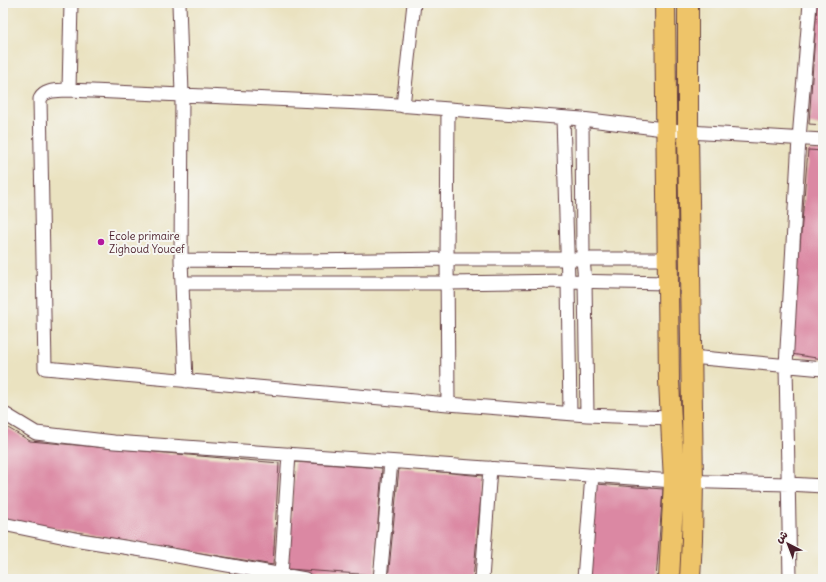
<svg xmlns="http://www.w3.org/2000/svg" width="826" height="582" viewBox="0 0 826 582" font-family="Delius,'Playpen Sans Arabic',sans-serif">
<rect width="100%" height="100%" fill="#f6f6f2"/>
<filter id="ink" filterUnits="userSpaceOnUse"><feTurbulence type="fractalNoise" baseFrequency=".025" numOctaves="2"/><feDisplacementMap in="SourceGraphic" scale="8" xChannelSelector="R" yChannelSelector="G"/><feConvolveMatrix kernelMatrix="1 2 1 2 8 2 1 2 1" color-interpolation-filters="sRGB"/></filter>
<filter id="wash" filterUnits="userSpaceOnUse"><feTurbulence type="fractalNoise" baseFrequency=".012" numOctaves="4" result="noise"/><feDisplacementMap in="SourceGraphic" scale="16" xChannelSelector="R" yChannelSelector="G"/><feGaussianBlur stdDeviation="0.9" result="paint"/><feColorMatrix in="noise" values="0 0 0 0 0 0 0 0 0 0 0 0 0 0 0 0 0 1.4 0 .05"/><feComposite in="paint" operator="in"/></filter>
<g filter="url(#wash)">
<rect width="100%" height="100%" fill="#eae2c0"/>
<g id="blocks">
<path fill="#db88a3" d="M817 3H823V125L809 124Z
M808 150 823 151V359L791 354Z
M3 425 30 441 279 463 273 565 3 520Z
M295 462 382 468 374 575 287 569Z
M399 468 483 476 473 579H388Z
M596 484 663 489 656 579H588Z"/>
</g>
</g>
<g filter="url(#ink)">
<use href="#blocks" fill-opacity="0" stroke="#623c41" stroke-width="1"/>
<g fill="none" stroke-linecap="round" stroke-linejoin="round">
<g stroke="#623c41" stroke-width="15">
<path id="street" d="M179 3 182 94 181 260 186 381
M69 90 71 3
M403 106 414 3
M448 109 447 259 448 404
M563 118 568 281 570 413
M582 119 583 259 585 281 587 415
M181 260 303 261 447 259H668
M182 283H447L568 281 668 283
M691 357 823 369
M3 413 36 433 114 442 674 481 789 484 823 486
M671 418 587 415 448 404 45 368 40 99C45 89 59 91 69 90L384 104 582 119 688 132 823 140
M3 524 80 540 155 552 305 579
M281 575 289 454
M380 579 391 462
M482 579 490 468
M584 579 592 475
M790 579 786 366 799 139 810 3"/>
</g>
<g stroke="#623c41" stroke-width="22">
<path id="primary" d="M665 3 669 381 674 481 669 579
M688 3V132L693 481 692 539 690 579"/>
</g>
<use href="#street" stroke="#fff" stroke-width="13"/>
<use href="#primary" stroke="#eec469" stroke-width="20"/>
</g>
</g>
<circle fill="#b5179e" stroke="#f6f6f2" stroke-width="1.5" cx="101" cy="242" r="4"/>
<g text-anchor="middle" stroke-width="4" stroke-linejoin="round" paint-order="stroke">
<g font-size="11" fill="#4a1f2b" stroke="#f6f6f2" text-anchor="start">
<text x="109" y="240">Ecole primaire<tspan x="109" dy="13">Zighoud Youcef</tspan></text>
</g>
</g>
<rect width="826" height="582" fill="none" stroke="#f6f6f2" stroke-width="16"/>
<g transform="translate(788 544) rotate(318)" stroke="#f6f6f2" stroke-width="3" paint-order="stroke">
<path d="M0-3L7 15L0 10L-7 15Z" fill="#4a1f2b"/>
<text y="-6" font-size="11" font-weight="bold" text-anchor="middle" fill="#4a1f2b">ش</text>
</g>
</svg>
